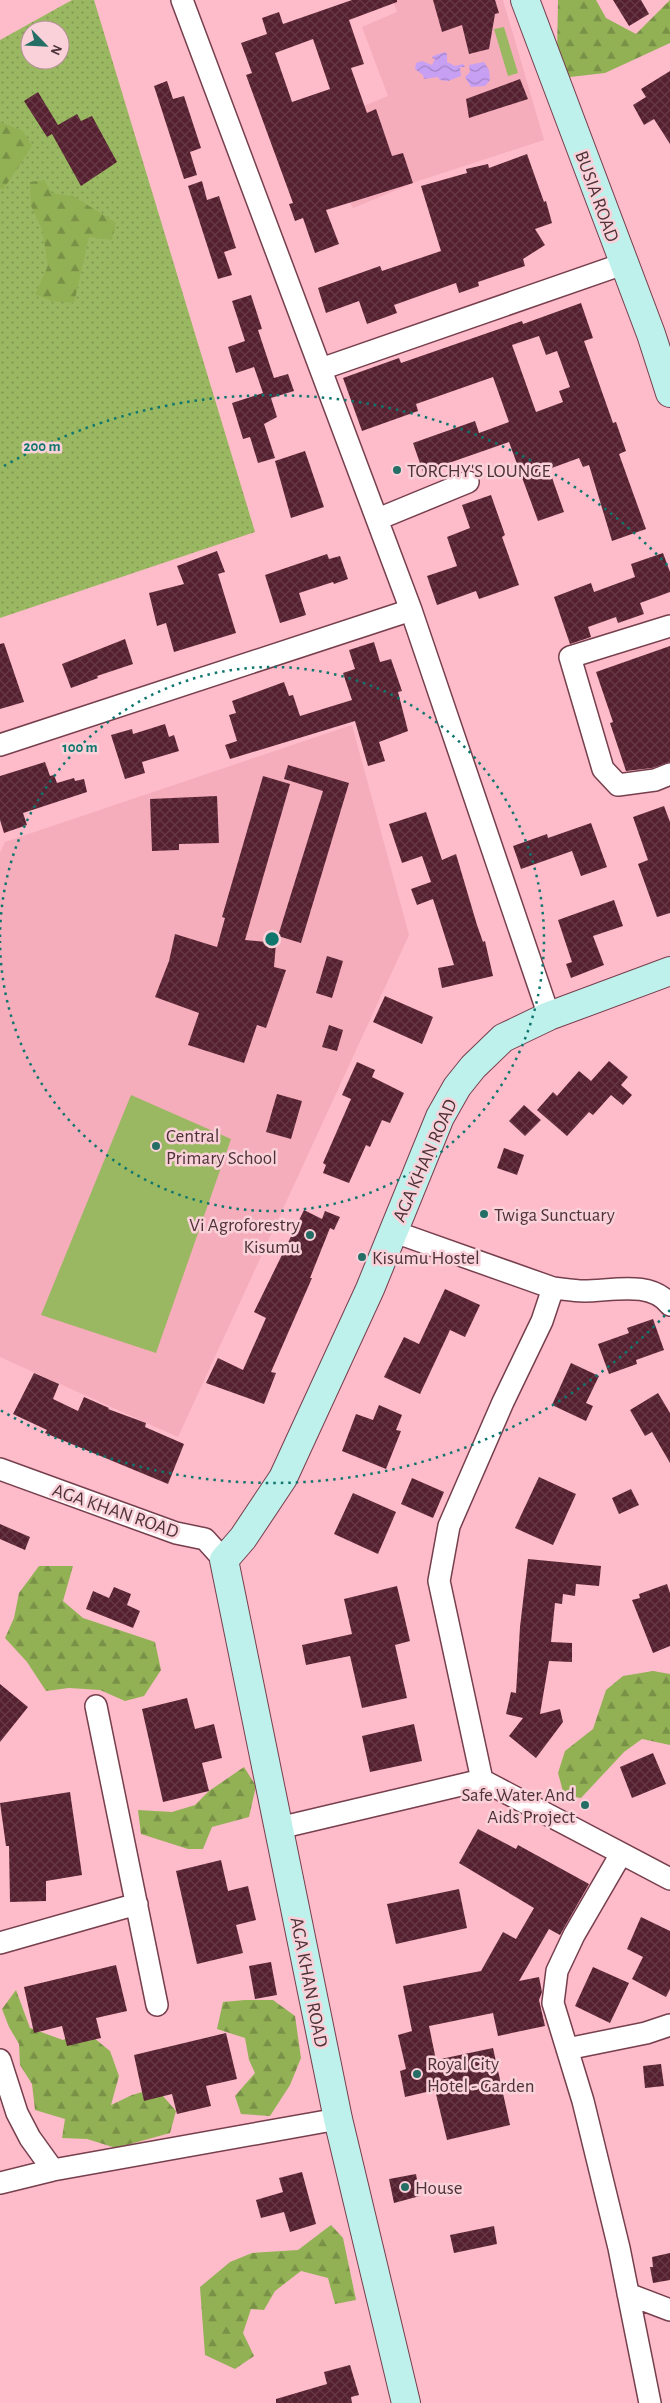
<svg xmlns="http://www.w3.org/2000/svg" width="670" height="2403" viewBox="0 0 670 2403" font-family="'Alegreya Sans',sans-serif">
<defs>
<pattern id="grass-dots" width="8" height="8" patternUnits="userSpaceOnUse" patternTransform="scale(1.25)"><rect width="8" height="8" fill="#9ab861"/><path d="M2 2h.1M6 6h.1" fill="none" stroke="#809651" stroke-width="1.8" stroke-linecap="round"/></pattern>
<pattern id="forest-firs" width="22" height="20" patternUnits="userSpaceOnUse" patternTransform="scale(1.25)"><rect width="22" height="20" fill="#92b155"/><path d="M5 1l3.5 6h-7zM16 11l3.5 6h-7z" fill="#799147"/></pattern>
<pattern id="water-waves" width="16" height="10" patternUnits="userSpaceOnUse" patternTransform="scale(1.25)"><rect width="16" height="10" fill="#c7a0f4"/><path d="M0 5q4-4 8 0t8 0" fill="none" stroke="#a483c7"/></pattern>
<pattern id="building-cross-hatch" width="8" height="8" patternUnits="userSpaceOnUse" patternTransform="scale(1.25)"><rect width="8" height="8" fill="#552130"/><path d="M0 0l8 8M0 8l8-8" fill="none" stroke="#673946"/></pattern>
</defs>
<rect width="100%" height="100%" fill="#febbc9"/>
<path fill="#f5acbb" d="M393 0H503L544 140 418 181 353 208 312 127 388 96 362 27 397 12Z
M352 725 409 935 178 1437 0 1357V853L5 842Z"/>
<path fill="url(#grass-dots)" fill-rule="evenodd" d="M72 0H94L255 532 0 618V40ZM30 30H60V60H30Z"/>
<path fill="url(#forest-firs)" d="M558 0H596L606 18 636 34 670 0V43L605 73 570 77 557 57Z
M0 122 23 131 32 146 3 190 0 188Z
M44 180 52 193 73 196 116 223 112 240 89 237 74 303 51 301 35 294 48 266 42 229 31 206 30 182Z
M39 1566H73L63 1601 83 1618 155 1642 161 1670 144 1696 125 1701 100 1690 69 1688 46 1691 27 1662 5 1638 14 1618 19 1593Z
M653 1671 670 1674V1745L642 1739 624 1752 581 1798 564 1795 558 1773 565 1751 593 1729 606 1690 623 1676Z
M244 1767 256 1786 249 1817 212 1827 203 1849H188L141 1834 138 1810 172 1812 195 1805 209 1791Z
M16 1990 30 2028 63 2040 83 2029 110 2051 119 2076 111 2105 132 2095 156 2088 176 2111 170 2133 116 2148 87 2139 62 2138 65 2119 35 2110 32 2084 20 2065 19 2044 9 2027 2 2009Z
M245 2000H273L295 2016 301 2058 290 2085 270 2116 241 2114 235 2096 255 2073 249 2060 245 2038 217 2029 223 2002Z
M331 2225 343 2238 356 2300 335 2304 328 2278 301 2271 275 2291 264 2310 251 2309 243 2333 254 2356 235 2369 205 2355 200 2287 230 2262 252 2253 298 2250Z"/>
<path fill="#9ab861" d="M504 27 518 73 508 76 494 29Z
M131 1095 231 1139 156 1353 41 1315Z"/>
<path fill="url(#water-waves)" d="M445 52 447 54V62L455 66 463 64 465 67H460L461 76 448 81 440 80 438 77 424 79 423 75 415 69 416 63 422 61 432 65 435 59 432 58 433 56Z
M484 62 489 70 490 80 485 86 471 87 465 77 470 72 469 65Z"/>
<path fill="url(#building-cross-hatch)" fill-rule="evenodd" d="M352 0H397V2L349 20 364 64 351 68 367 113 376 109 392 156 403 153 413 183 326 210 339 244 315 253 303 218 295 221 289 204 293 203 246 75 252 73 241 43 267 34 262 18 279 12 283 24ZM313 39 330 89 292 102 275 53Z
M433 0H495L499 13 495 14 489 49 469 54 462 25 442 32Z
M613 0H641L649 14 629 26Z
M670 71V144L654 119 644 125 633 105 646 97 641 89Z
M520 79 528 99 469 118 466 99Z
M167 81 173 99 184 96 201 148 190 152 197 175 184 179 154 86Z
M38 92 58 125 77 114 81 121 92 116 117 162 81 186 52 134 47 137 24 101Z
M527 154 544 202 546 201 552 223 535 229 545 245 523 259 525 266 478 282 479 286 459 293 456 283 394 305 397 313 367 324 359 301 326 313 318 288 380 266 382 271 441 251 421 186 467 173 466 169 488 164 489 168Z
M202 181 207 200 219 196 236 248 224 252 232 275 218 279 188 186Z
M251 295 262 329 258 330 274 378 288 374 294 391 271 398 277 417 264 424 275 458 258 463 250 437 243 439 232 403 263 393 254 367 236 373 228 347 245 341 232 301Z
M581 303 593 338 584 341 613 423 616 422 626 451 619 454 646 529 612 541 589 465 583 467 579 458 549 469 564 512 538 521 509 442 423 472 413 443 475 421 479 433 509 422 493 377 416 404 418 411 362 431 343 378 399 358 401 363 522 321 523 324ZM539 336 546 355 557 351 570 387 559 391 563 402 536 412 512 345Z
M305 451 324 507 291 518 275 461Z
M491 495 505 535 502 537 519 585 479 599 476 591 437 605 427 576 457 566 447 537 470 528 462 505Z
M217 551 225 572 218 574 236 633 174 652 166 623 157 626 149 593 184 584 177 566Z
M663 553 670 572V592L640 603 644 614 618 623 616 617 588 627 591 637 570 644 554 597 591 583 594 592 635 577 631 564Z
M327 554 329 559 340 556 348 579 334 584 333 582 299 593 306 615 280 623 265 575Z
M125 639 133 664 97 676 98 678 71 688 62 664Z
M374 642 380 662 391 659 402 691 398 692 408 731 379 742 385 761 368 766 355 721 230 759 225 745 237 741 229 715 236 713 232 701 284 682 289 696 293 695 300 716 352 700 343 673 355 669 349 650Z
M4 643 24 702 0 709V644Z
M670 646V762L652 768 626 771 610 723 613 722 596 672Z
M165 724 169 737 174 735 179 751 142 762 145 773 125 779 111 735 132 729 133 734Z
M45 762 50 776 54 775 57 783 74 778 75 781 84 779 87 792 23 813 27 825 4 833 0 820V776Z
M288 765 349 783 301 943 278 936 323 791 284 779Z
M263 776 290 784 245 940 276 943 274 967 286 970 266 1028 257 1025 244 1063 188 1045 199 1013 155 997 169 961 175 934 217 947 225 918 222 917Z
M217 796 219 843 179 844V850L152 851 150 799Z
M664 806 670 822V913L657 917 638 864 648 860 633 817Z
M426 812 442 860 456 854 477 925 483 942 485 941 493 976 442 988 438 968 454 965 433 899 417 905 411 889 431 882 422 856 402 863 389 824Z
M591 823 607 867 581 876 572 851 521 869 513 846 547 834 548 838Z
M614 900 623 926 593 936 604 965 571 978 566 964 572 962 558 920Z
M327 956 343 961 332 998 316 993Z
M385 996 433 1017 422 1044 373 1022Z
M329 1025 343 1030 337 1051 322 1047Z
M609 1061 628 1077 621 1085 632 1095 623 1105 611 1095 593 1115 589 1112 567 1136 537 1110 553 1092 557 1096 579 1071 591 1081Z
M357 1062 375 1070 372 1077 404 1093 390 1123 382 1120 370 1147 366 1145 349 1183 323 1173 326 1165 323 1163 351 1099 342 1095Z
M277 1094 302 1101 291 1139 266 1132Z
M524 1105 541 1120 525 1136 509 1121Z
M504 1148 524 1155 517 1175 497 1168Z
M304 1210 322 1219 325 1211 340 1217 334 1230 330 1228 310 1278H312L271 1372 276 1373 264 1404 206 1383 218 1358 243 1370 266 1318 254 1312Z
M445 1289 480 1305 465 1337 450 1330 420 1394 384 1377 404 1337 419 1344Z
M653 1319 664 1350 636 1360 637 1364 609 1374 598 1344 629 1333 627 1328Z
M571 1363 599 1376 586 1403 593 1406 586 1421 552 1405Z
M34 1373 59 1384 53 1399 78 1411 84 1397 109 1408 108 1409 146 1423 145 1427 184 1444 168 1484 45 1433 47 1430 13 1414Z
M658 1393 670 1413V1463L652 1432 645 1436 630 1410Z
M379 1405 402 1415 396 1430 401 1431 386 1469 342 1451 356 1414 373 1420Z
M539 1477 576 1494 553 1545 515 1528Z
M412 1478 444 1492 433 1518 401 1504Z
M631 1489 639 1505 619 1514 612 1498Z
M353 1493 396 1512 378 1554 334 1534Z
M0 1524 30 1537 25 1550 0 1539Z
M528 1559 601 1566 599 1586 576 1584 575 1596 563 1594 562 1604 555 1603 551 1642 572 1643V1662L549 1661 540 1714 560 1709 563 1722 536 1758 509 1736 523 1718 506 1714 511 1692 516 1693 520 1627Z
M667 1584 670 1593V1646L653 1653 632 1600 640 1598 639 1594Z
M397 1586 410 1641 395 1645 407 1698 362 1708 350 1656 306 1665 302 1645 352 1634 344 1599Z
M114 1587 131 1594 127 1605 140 1611 133 1628 86 1609 93 1591 109 1598Z
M0 1684 28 1707 0 1742Z
M187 1698 195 1729 214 1724 222 1758 202 1763 209 1791 163 1802 142 1709Z
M414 1724 422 1761 370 1772 362 1736Z
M653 1753 666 1784 632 1798 620 1767Z
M70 1792 82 1875 46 1881V1901L10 1902 9 1846H6L0 1803Z
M478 1829 516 1849 518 1845 589 1884 560 1935 549 1929 519 1981 539 1977 542 1992 539 2000 545 2026 498 2036 493 2013 429 2026 436 2060 493 2048 510 2125 447 2140 435 2090 405 2097 400 2071 406 2069 398 2035 412 2031 403 1986 481 1971 503 1932 516 1939 534 1908 459 1863Z
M221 1860 228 1891 248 1886 256 1920 236 1925 243 1953 197 1964 176 1871Z
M459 1889 467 1928 396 1944 387 1904Z
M641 1917 670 1931V1989L666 1997 632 1979 643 1957 627 1949Z
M271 1962 277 1995 255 1999 249 1966Z
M116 1965 127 2011 96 2018 101 2038 67 2046 62 2026 34 2033 24 1987Z
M593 1967 629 1983 610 2023 575 2006Z
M226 2033 237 2079 206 2086 211 2106 177 2114 172 2094 144 2101 134 2055Z
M661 2064 664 2086 645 2088 643 2066Z
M302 2172 316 2224 290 2232 284 2212 261 2218 256 2200 283 2192 279 2178Z
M416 2174 420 2196 394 2203 389 2179Z
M494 2226 497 2244 454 2253 450 2235Z
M670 2253V2280L653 2283 650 2267H653L652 2257Z
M350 2365 359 2395 351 2397 352 2403H276V2399L327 2384 324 2372Z"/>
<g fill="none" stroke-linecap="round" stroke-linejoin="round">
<g stroke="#763f4d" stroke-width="24">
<path id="street" d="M182 0 411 610 549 1016
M321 369 623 264
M378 519 468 482
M670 626 570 657 603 769 618 785 655 780 670 774
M0 745 411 610
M392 1231 553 1288 542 1321 503 1402 449 1526 439 1581 482 1780 670 1879
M553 1288C563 1289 574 1291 584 1291 612 1291 651 1280 670 1305
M0 1469 176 1533 205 1539 224 1560
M96 1706 157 2005
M279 1828 482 1780
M621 1854 574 1935 557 1971 553 2003 583 2101 619 2248 650 2403
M0 1943 137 1904
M567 2049 646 2033 670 2025
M0 2060 17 2113 30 2138 53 2170
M0 2183 53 2170 338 2119
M628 2294 670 2310"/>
</g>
<g stroke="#763f4d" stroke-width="30">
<path id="secondary" d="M525 0 651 334 670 393
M406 2403 338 2119 224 1560 243 1538 283 1478 370 1289 440 1117 457 1087 473 1067 503 1038 549 1016 670 971"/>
</g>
<use href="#street" stroke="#fff" stroke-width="21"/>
<use href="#secondary" stroke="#bef0ec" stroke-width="28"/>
</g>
<g fill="none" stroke="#0f766e" stroke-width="2.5" stroke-dasharray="2.5 5">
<path d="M0 937A272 272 0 1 1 0 941"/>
<path d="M670 1310A544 544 0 0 1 0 1410M4 466A544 544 0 0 1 670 568"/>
</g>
<g fill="#256e66" stroke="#fad1d9" stroke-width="2">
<circle cx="397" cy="470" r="5"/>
<circle cx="156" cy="1146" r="5"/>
<circle cx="484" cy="1214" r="5"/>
<circle cx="310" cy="1235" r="5"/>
<circle cx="362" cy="1257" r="5"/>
<circle cx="585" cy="1805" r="5"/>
<circle cx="417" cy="2074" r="5"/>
<circle cx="405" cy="2187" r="5"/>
</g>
<g text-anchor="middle" stroke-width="5" stroke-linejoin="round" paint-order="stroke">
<g font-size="19" fill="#4d3339" stroke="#fad1d9">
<text transform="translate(598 196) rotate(70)" y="7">BUSIA ROAD</text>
<text transform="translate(424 1160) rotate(-66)" y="7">AGA KHAN ROAD</text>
<text transform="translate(116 1510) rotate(19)" y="7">AGA KHAN ROAD</text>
<text transform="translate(310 1982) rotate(79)" y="7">AGA KHAN ROAD</text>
</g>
<g font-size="19" fill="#4d3339" stroke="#fad1d9" text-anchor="start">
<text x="407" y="477">TORCHY'S LOUNGE</text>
<text x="166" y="1142">Central<tspan x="166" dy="22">Primary School</tspan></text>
<text x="494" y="1221">Twiga Sunctuary</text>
<text x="300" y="1231" text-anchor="end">Vi Agroforestry<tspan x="300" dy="22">Kisumu</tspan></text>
<text x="372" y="1264">Kisumu Hostel</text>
<text x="575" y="1801" text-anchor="end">Safe Water And<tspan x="575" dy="22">Aids Project</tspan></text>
<text x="427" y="2070">Royal City<tspan x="427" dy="22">Hotel - Garden</tspan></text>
<text x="415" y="2194">House</text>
</g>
</g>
<circle cx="272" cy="939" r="8" fill="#0f766e" stroke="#fad1d9" stroke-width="2.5"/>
<g font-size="15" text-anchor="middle" font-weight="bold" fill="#0f766e" stroke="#fad1d9" stroke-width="5" stroke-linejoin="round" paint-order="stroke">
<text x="42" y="451">200 m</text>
<text x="80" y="752">100 m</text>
</g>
<g transform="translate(45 45) rotate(114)"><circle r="24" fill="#fad1d9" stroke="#b59299"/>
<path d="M0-4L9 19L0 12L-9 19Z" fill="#256e66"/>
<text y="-8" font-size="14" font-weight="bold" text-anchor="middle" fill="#4d3339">N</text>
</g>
</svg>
